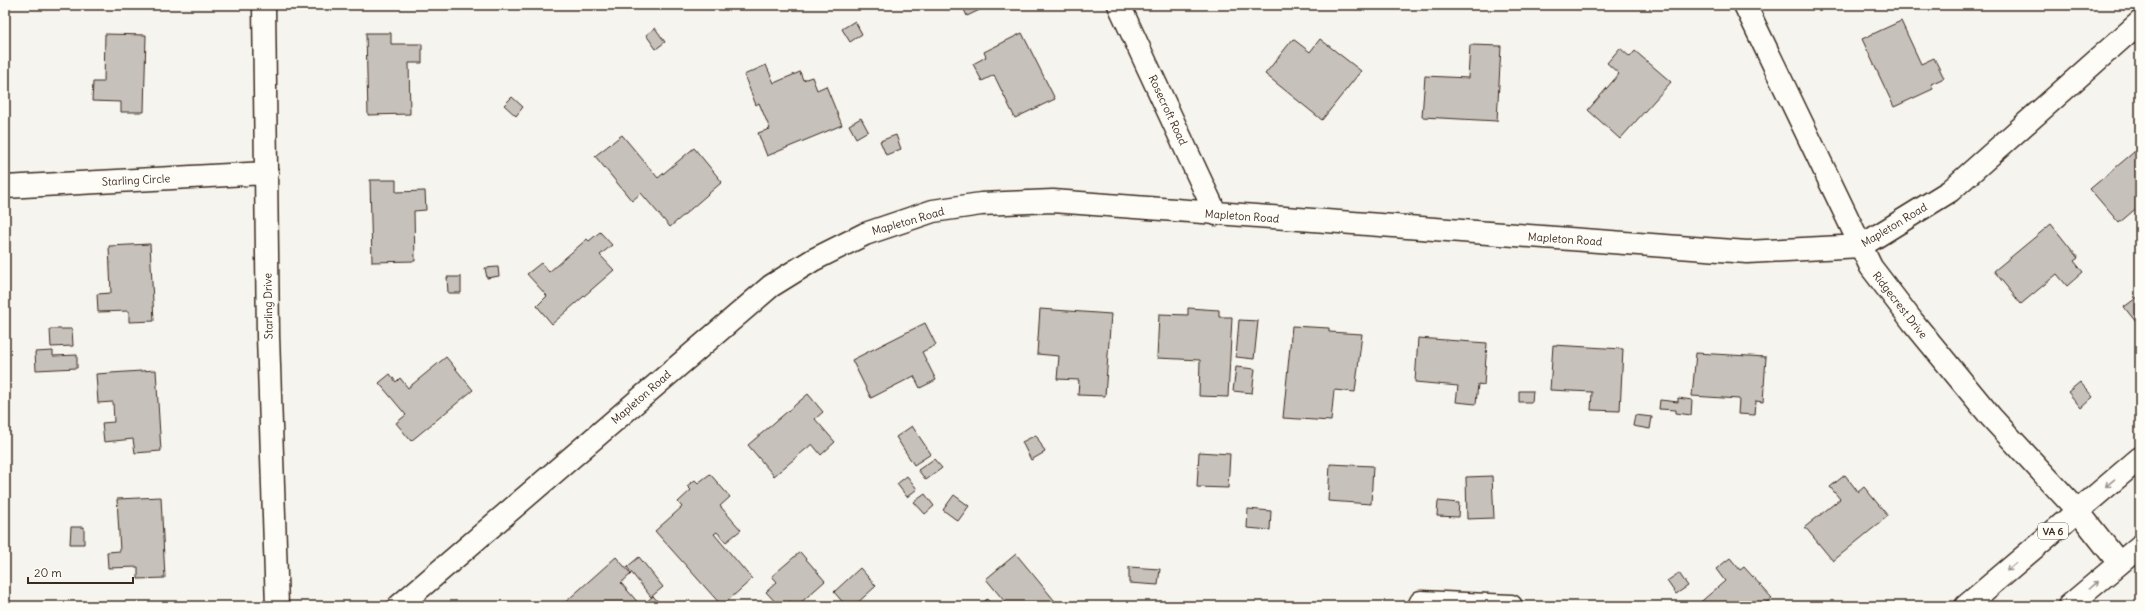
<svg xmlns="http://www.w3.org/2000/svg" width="2145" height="611" viewBox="0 0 2145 611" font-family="Delius,sans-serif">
<rect width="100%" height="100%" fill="#f5f4ee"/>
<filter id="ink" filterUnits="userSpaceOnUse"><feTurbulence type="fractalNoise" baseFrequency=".025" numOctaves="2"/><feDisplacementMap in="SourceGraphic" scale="8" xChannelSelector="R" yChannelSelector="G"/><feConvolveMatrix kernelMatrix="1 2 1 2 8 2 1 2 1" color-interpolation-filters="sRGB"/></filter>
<g filter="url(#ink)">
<path fill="#c7c1bb" stroke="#3b2a1e" d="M962 5H990L967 16Z
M855 21 862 34 850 42 842 29Z
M1901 21 1921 64 1934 58 1944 78 1931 84 1933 89 1894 107 1862 39Z
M655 28 665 42 656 49 646 35Z
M366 33H391V44H422V63H409L410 114 368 115Z
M1022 33 1055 99 1015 118 994 75 982 81 973 64 986 57 984 52Z
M105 34 146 35 144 112H121V102L92 101 93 82H104Z
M1293 39 1310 52 1320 39 1361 71 1322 120 1265 74Z
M1470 45 1501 46 1497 121 1422 117 1425 76 1468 78Z
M1620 48 1630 57 1635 51 1671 82 1620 139 1588 110 1619 74 1607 63Z
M766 65 774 83 800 72 803 80 812 77 817 90 826 86 842 125 767 156 758 133 770 129 759 103 756 105 744 75Z
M512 97 523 107 516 116 504 105Z
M861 118 868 131 856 138 849 125Z
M622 135 658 178 694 148 722 182 670 227 641 193 632 201 595 156Z
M896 135 901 149 886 155 880 141Z
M2140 147V205L2119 223 2090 189Z
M370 180H396V192L425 191 426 210 414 211 415 261 372 262Z
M2051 224 2078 258 2074 261 2083 272 2067 286 2057 274 2021 304 1994 271Z
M600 232 612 245 600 255 614 270 552 324 537 306 547 296 527 274 541 263 549 272 587 239 589 241Z
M150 244 154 321 129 322V311L98 312 97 294 111 293 109 246Z
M498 267 499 276 487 278 485 268Z
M447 277H461V293H448Z
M2139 296 2140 297V327L2124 307Z
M1188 308 1219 310V317H1232L1228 397 1199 396 1200 360 1157 358 1159 314 1188 315Z
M1040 309 1111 314 1105 396 1078 395 1079 380 1057 379 1059 356 1037 354Z
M1239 320 1258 321 1254 359 1236 357Z
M925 323 936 345 922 352 936 380 920 388 914 376 871 398 852 360Z
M1292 326 1329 328V332L1362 334 1355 392 1334 390 1331 421 1283 418Z
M50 329H72L73 346 51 347Z
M1418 338 1487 343 1484 385 1478 384 1476 404 1456 402 1458 386 1415 382Z
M1553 345 1623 349 1620 411 1591 410 1592 392 1550 390Z
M53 351V356L77 355V368L36 370 35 352Z
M1696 353 1766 357 1763 402 1756 401 1755 415 1738 414 1739 399 1692 396Z
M446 357 473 390 411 441 396 423 406 415 379 383 390 374 396 382 400 378 408 388Z
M1236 367 1255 369 1252 393 1233 391Z
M156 370 161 451 135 453 133 439 104 442 102 423 114 422 113 402 98 403 96 374Z
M2080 382 2093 397 2081 408 2068 392Z
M1519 391H1533L1532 402H1519Z
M808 394 823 412 815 419 835 442 821 455 812 444 774 476 748 445Z
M1678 398 1692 400 1691 415 1676 413V410L1659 409 1660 400 1678 402Z
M1635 415 1652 417 1650 429 1633 426Z
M912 426 931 454 914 465 896 437Z
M1036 435 1045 452 1031 460 1022 442Z
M1199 452 1230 454 1228 488 1197 487Z
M934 459 942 468 926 480 918 470Z
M1330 464 1373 466 1371 504 1328 501Z
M710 474 730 497 720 506 741 530 726 542 717 532 714 534 752 579 722 606 655 531 682 507 678 502 691 490 687 486 695 480 698 483Z
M1845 475 1858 492 1864 487 1888 516 1833 561 1805 527 1840 499 1830 487Z
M907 476 917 489 907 497 897 484Z
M1492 476 1494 518 1467 519 1466 477Z
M925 494 934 506 925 514 914 502Z
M954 495 969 506 958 521 943 510Z
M161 497 165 578 138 579V567L108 568 107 552 120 551 117 499Z
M1438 501 1459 503 1458 517 1437 516Z
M1248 509 1271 511 1270 530 1247 528Z
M71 527H84V544H70Z
M800 552 825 581 797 606H794L790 601 784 606H779L766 592 777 582 772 576Z
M1016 554 1059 606H1000L1005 602 986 579Z
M616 557 631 574 621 583 641 606H561Z
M639 557 663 587 651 597 627 567Z
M1730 558 1740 570 1744 567 1772 598 1762 606H1696L1725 581 1716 569Z
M1129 567 1160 569 1158 585 1129 583Z
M860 568 876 586 854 606H846L834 592Z
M1679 573 1688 586 1676 594 1667 581Z
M653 596 662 606H642Z
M987 599 993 606H979Z"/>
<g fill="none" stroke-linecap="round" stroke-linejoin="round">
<g stroke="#3b2a1e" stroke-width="25">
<path id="minor" d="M264 5 268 336 277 606
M1119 5 1216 214
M1745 5 1871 267 1913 322 1991 417 2077 510 2119 563
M5 187 267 173
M399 606 771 286 813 260 865 234 933 211 981 204 1053 201 1747 252 1861 246 1950 191 2140 22
M1419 606 1421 602 1511 606"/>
</g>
<g stroke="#3b2a1e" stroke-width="25">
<path id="major" d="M1966 606 2140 458
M2069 606 2140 546"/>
</g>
<use href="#minor" stroke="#fdfcf7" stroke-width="22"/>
<use href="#major" stroke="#fdfcf7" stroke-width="22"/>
</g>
<defs><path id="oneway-shaft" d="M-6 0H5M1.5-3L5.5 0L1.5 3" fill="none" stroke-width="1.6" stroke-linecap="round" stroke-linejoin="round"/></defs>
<g stroke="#9c938a">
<use href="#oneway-shaft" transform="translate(2110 483) rotate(140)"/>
<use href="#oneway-shaft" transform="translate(2011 567) rotate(139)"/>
<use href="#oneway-shaft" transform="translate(2094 585) rotate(-40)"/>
</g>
</g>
<g text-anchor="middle" stroke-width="4" stroke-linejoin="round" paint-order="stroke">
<rect fill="#fdfcf7" stroke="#75695f" stroke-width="1" x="2038" y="523" width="30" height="16" rx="3"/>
<g font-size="10" font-weight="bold" fill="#3b2a1e">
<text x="2053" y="535">VA 6</text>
</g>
<g font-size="11" fill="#3b2a1e" stroke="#fdfcf7">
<text transform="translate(1168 110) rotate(65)" y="4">Rosecroft Road</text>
<text transform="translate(136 180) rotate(-3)" y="4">Starling Circle</text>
<text transform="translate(1242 216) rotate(4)" y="4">Mapleton Road</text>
<text transform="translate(908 221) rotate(-16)" y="4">Mapleton Road</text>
<text transform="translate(1894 225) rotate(-31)" y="4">Mapleton Road</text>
<text transform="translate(1565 239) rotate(4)" y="4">Mapleton Road</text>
<text transform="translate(1900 305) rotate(52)" y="4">Ridgecrest Drive</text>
<text transform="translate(268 306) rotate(-91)" y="4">Starling Drive</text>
<text transform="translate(641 397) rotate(-41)" y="4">Mapleton Road</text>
</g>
</g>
<rect width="2145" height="611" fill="none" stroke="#fdfcf7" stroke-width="20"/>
<rect x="10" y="10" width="2125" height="591" fill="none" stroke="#3b2a1e" stroke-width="1.5" filter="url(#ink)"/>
<path d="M28 577v6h105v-6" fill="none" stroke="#3b2a1e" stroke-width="2"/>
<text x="34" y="577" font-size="12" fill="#3b2a1e" stroke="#fdfcf7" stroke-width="3" paint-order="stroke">20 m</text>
</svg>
